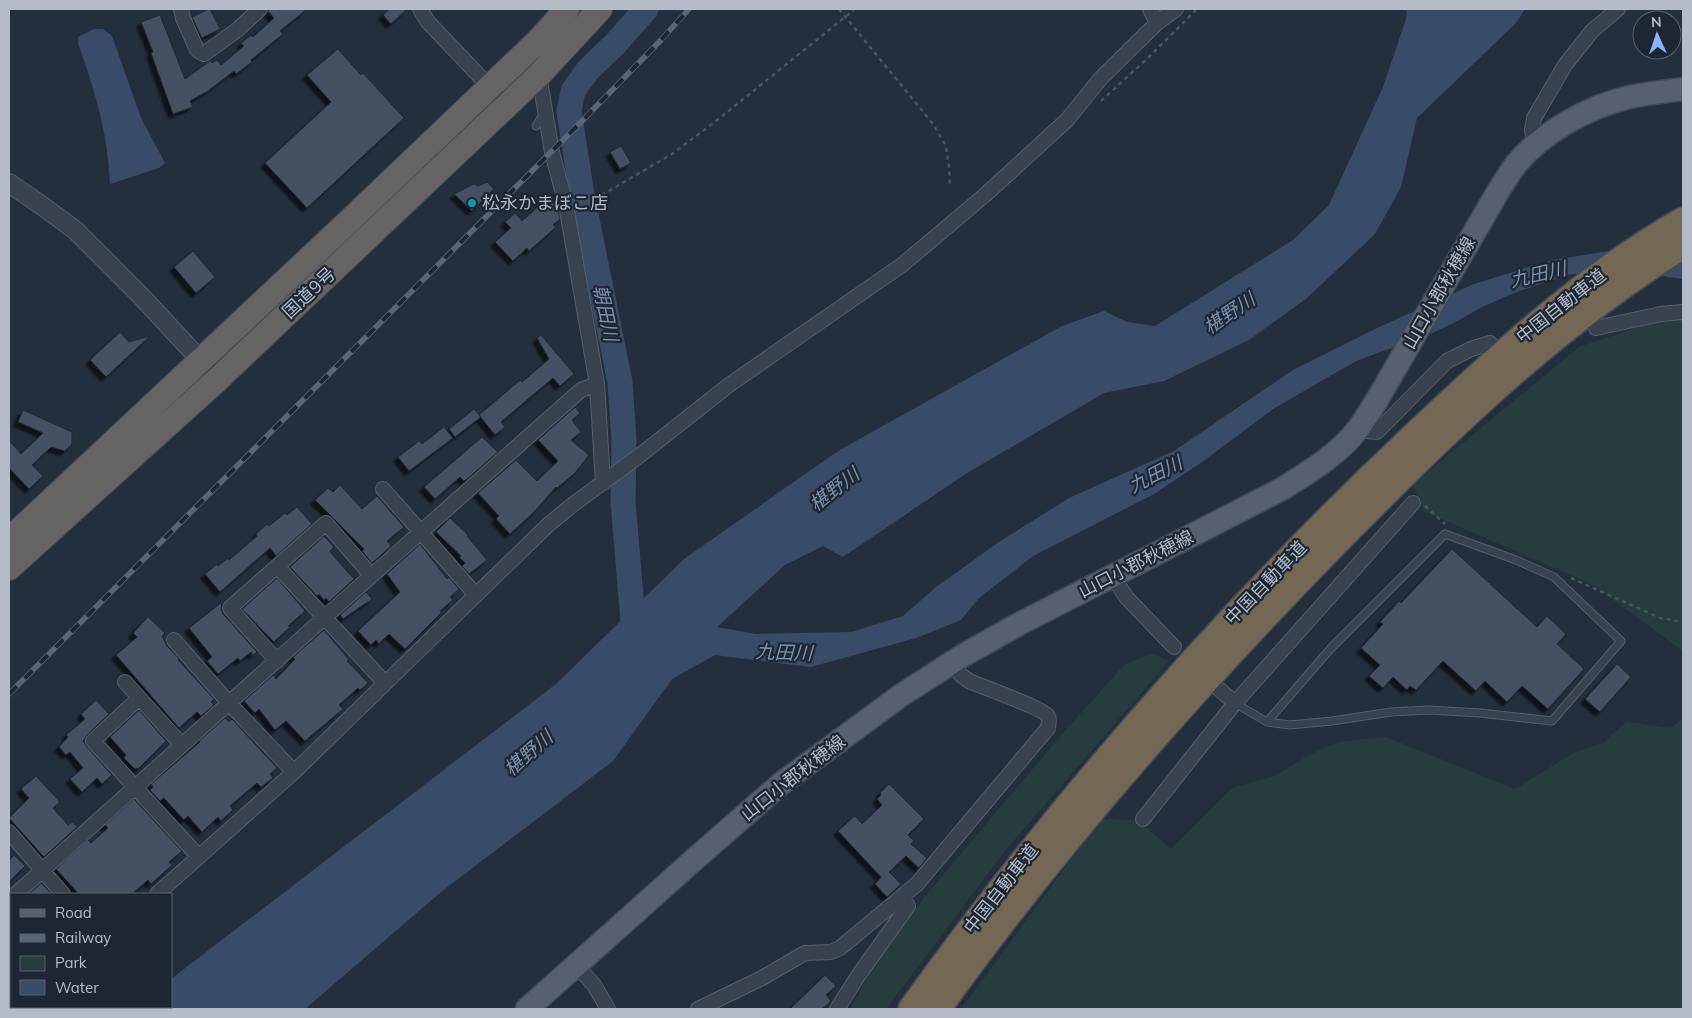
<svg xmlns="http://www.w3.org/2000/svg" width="1692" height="1018" viewBox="0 0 1692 1018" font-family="Mulish,'Noto Sans JP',sans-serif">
<defs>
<filter id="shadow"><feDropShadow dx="-4.5" dy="4.5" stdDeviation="1" flood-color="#0009"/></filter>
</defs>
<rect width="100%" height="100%" fill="#242f3e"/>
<path fill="#263c3f" d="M1683 318V651L1593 585 1423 511 1413 484 1579 347 1659 320Z
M1152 653 1169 661 1005 851 886 1009H850L869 975 925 896 1064 732 1124 665Z
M1683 718V1009H961L1101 819 1138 820 1171 849 1232 788 1275 776 1309 755 1338 742 1386 737 1515 789 1573 753 1603 743 1626 722 1671 728Z"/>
<path fill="#394c67" d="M1407 9H1525L1516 23 1417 118 1401 187 1375 234 1307 298 1249 340 1164 381 1104 393 967 473 843 557 823 546 785 565 717 627 756 634 851 632 903 616 936 587 999 542 1069 498 1174 451 1293 370 1375 329 1474 284 1552 260 1623 249 1683 256V279L1632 272 1572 274 1519 291 1482 307 1452 324 1430 334 1356 361 1273 409 1202 462 1154 494 1033 556 979 598 961 620 916 638 811 667 715 655 672 679 613 761 441 892 305 1009H132L135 1007H171V979L556 684 684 559 838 451 1062 326 1104 311 1127 322 1155 326 1293 240 1329 205 1383 87 1406 19Z
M94 29H103L112 36 141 118 165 163 159 168 110 184C108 133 95 91 78 43V37Z"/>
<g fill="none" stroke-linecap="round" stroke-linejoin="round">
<path stroke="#394c67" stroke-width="25" d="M635 644 623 502 624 440 620 382 582 195 569 111 573 91 588 70 616 43 646 9"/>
</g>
<path fill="#455162" stroke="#1f2835" filter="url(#shadow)" d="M209 9H210L220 29 202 38 192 17Z
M269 9H307L280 31 283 34 251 60 252 62 236 74 234 71 208 91 190 101 193 107 173 114 151 53 153 52 141 22 160 15 185 79 210 61 212 63 217 60 221 65 244 46 241 43 251 35 253 37 274 18 268 11Z
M390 9H407L391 24 383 15Z
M338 49 361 75 363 73 404 118 307 208 265 163 331 102 307 75Z
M621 146 631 163 620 169 610 152Z
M487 182 494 189 472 211 454 194 474 184 478 186Z
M548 198 558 209 560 219 553 225 556 227 529 251 527 248 513 261 495 242 511 228 505 222 515 213 522 221Z
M193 251 215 277 196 293 174 267Z
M120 332 129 342 150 336 106 377 90 360Z
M541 335 574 374 560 386 553 378 501 422 505 427 495 435 479 415 520 380 522 382 549 359 537 338Z
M575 407 580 413 572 420 581 432 571 440 589 455 575 473 557 488 556 487 534 512 510 534 496 519 499 516 478 493 516 460 537 481 558 461 538 440Z
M474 409 481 417 455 437 449 429Z
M23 410 72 432V444L65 451 51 447 32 465 43 476 29 489 9 468V440L21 454 43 433 18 422Z
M444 427 453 438 409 471 398 457 419 441 422 444Z
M482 437 498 452 466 480 464 481 460 477 435 499 424 487Z
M340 485 362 509 377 496 404 527 387 541 391 546 372 563 362 551 364 549 315 500 328 488 333 492Z
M297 507 312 524 276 556 270 548 220 592 205 574 217 564 218 566 228 558 229 560 257 536 256 534 267 524 269 526 285 513 287 515Z
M450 518 468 535 467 536 487 560 469 574 462 566 465 563 459 557 461 556 436 532Z
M324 536 334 547 330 551 331 553 354 579 329 602 326 598 324 600 319 594 317 596 290 567Z
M420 544 447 579 449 577 459 589 450 597 453 600 440 611 442 612 405 649 389 634 379 644 376 640 371 645 358 631 400 592 387 574Z
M1452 549 1537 627 1547 616 1566 634 1557 644 1584 669 1548 709 1522 686 1507 702 1485 681 1476 691 1443 661 1416 690 1410 686 1407 690 1393 677 1383 688 1369 676 1380 665 1361 648 1383 624 1380 622 1399 601 1401 603Z
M277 578 305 611 288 626 290 627 274 642 242 609Z
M366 592 372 599 343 619 340 615Z
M222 602 221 609 223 614 257 652 253 655 251 652 240 661 238 658 218 674 207 661 212 657 189 628Z
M148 617 165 633 162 636 167 646 179 659 178 660 214 699 211 702 214 705 201 716 197 712 179 728 116 655 137 637 133 633Z
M324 630 349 660 347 661 368 683 360 690 358 688 339 705 343 709 305 741 286 721 275 730 259 709 255 713 244 701 273 675 276 679 295 659 293 657Z
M1617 664 1631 677 1600 712 1585 699Z
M96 700 109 714 87 735 83 741 87 747 112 775 102 784 97 778 82 792 70 779 83 768 70 752 66 755 59 747 68 737 66 735 85 719 81 714Z
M139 710 166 741 138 769 137 768 135 769 124 758 126 755 110 737Z
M225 718 229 722 232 719 277 768 270 774 273 778 261 787 257 783 230 806 233 810 221 821 218 817 202 832 188 816 184 820 164 798 160 801 150 790 153 787 151 784 200 742 199 741Z
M36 776 60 802 53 808 68 825 72 822 77 827 44 857 9 818 29 798 21 789Z
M889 784 924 819 908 835 914 841 911 844 927 858 919 868 906 856 889 872 901 884 887 897 875 884 881 877 838 831 855 816 862 824 882 805 877 799 881 795 880 793Z
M134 799 182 851 169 862 172 865 151 884 148 880 132 894H79L56 869 88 840 91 843 108 828 105 825Z
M14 855 25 866 9 882V861Z
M41 883 52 894H29Z
M825 975 836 986 826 995 831 1001 822 1009H790Z"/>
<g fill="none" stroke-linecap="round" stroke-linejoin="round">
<g stroke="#565f6c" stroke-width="9">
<path id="service" d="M536 126 544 113
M1235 703 1267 722 1290 725 1332 721 1391 712 1429 710 1480 713 1552 721 1621 641 1554 577 1516 560 1445 534 1331 648 1267 722"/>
</g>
<g stroke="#565f6c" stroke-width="16">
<path id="minor" d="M181 9 183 18 197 50 204 54 237 30 260 9
M420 9 428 22 507 105
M1150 9 1157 23
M539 75 552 152 566 205 597 384 603 483
M1535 146 1532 130 1534 118 1565 65 1592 31 1618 9
M1596 328 1661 314 1683 312
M1357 430 1377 432 1447 361 1471 349 1490 343
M383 489 476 595
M277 566 385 683
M1112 576 1127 598 1174 647
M174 640 228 702 294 772
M277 661 230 608 326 523 371 575
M125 682 181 744
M1220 690 1235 703 1413 503
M139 698 93 741 199 857
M1143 819 1235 703
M9 832 63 894
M16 894C203 725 392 557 581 390L597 384
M157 894 294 772 548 525 571 506 639 456 729 385 902 265 985 195 1067 120 1101 78 1157 23 1176 9
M9 951 11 954
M576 965 594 985 608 1009
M26 1009 28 1007
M698 1009 762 978 805 953 831 952 840 948 917 884 1048 728C1048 725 1050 720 1048 716 1044 709 981 686 969 681L961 675 952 662
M837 1009 858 976 908 906 902 896"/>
</g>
<g stroke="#565f6c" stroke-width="20">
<path id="tertiary" d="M9 183 41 205 75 230 141 296 218 379"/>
</g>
<g stroke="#414a57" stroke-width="25">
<path id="primary" d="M527 1009 696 858 782 783 900 696 962 656 1019 624 1282 489C1309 472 1338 455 1358 429 1365 420 1371 409 1377 400L1496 195C1503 184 1509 173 1517 163 1542 133 1588 107 1626 98 1644 93 1664 92 1683 89"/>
</g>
<g stroke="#434c59" stroke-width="26">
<path id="trunk" d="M9 540 345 225 538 41 567 9
M9 568 218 379 539 75 600 9"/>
</g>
<g stroke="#434c59" stroke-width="28">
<path id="motorway" d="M911 1009C1059 804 1226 613 1410 439 1495 359 1581 278 1683 220
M938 1009C1057 843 1193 689 1336 543 1443 434 1554 326 1683 246"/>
</g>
<path stroke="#44595c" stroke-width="2.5" stroke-dasharray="4 4" stroke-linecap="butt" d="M839 9 933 124 946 146 949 166 950 187
M1101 101 1149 57 1197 9
M579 202 595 199 672 154 716 121 855 9
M1425 506 1445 524
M1571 578 1660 618 1683 622
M47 1009 50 1007"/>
<use href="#service" stroke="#38414e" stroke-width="7"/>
<use href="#minor" stroke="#38414e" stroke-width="14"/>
<use href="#tertiary" stroke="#38414e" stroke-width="18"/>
<use href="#primary" stroke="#56606e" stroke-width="22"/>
<use href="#trunk" stroke="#656462" stroke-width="24"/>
<use href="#motorway" stroke="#746855" stroke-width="25"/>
<g stroke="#5a6575" stroke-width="5.5">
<path id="rail" d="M9 694 583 120 661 40 689 9"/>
</g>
<use href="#rail" stroke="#1d2633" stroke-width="4" stroke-dasharray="11" stroke-linecap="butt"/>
</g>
<circle fill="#0f9aa8" stroke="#1d2633" stroke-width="2" cx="472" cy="203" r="5"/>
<g text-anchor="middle" stroke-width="4.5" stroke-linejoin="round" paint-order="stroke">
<g font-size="18" fill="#b4bcc9" stroke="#1d2633" text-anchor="start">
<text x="482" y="209">松永かまぼこ店</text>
</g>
<g font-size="18" fill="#b4bcc9" stroke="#1d2633">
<text transform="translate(309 293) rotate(-43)" y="6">国道9号</text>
<text transform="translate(1439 293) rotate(-60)" y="6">山口小郡秋穂線</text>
<text transform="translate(1561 306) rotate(-38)" y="6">中国自動車道</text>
<text transform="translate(1136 564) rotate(-27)" y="6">山口小郡秋穂線</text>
<text transform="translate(1266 583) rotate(-46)" y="6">中国自動車道</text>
<text transform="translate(793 778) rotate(-38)" y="6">山口小郡秋穂線</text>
<text transform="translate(1001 889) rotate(-52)" y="6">中国自動車道</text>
</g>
<g font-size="19" font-style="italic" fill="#7c92b1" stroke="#1d2633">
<text transform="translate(1538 274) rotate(-13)" y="7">九田川</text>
<text transform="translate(606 313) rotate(78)" y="7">朝田川</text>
<text transform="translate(1229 313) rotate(-34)" y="7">椹野川</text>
<text transform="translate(1155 474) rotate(-27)" y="7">九田川</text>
<text transform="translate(834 489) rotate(-38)" y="7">椹野川</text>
<text transform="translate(784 652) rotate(2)" y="7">九田川</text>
<text transform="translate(528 753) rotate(-41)" y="7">椹野川</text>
</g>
</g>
<rect width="1692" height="1018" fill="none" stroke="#b4bcc9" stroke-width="20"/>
<rect x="10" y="893" width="162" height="115" fill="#1d2633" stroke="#59626f"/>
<rect x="20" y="909" width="25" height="8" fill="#56606e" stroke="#59626f"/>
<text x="55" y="918" font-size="15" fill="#b4bcc9">Road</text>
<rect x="20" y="934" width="25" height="8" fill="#5a6575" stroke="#59626f"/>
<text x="55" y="943" font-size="15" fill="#b4bcc9">Railway</text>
<rect x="20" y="956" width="25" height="15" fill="#263c3f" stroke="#59626f"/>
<text x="55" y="968" font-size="15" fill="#b4bcc9">Park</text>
<rect x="20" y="980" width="25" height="15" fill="#394c67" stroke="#59626f"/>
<text x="55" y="993" font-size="15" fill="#b4bcc9">Water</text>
<g transform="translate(1657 35) rotate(357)"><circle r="24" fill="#1d2633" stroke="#59626f"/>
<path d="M0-4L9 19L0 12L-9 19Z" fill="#8ab4f8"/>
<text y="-8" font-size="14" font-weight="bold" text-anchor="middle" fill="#b4bcc9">N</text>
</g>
</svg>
